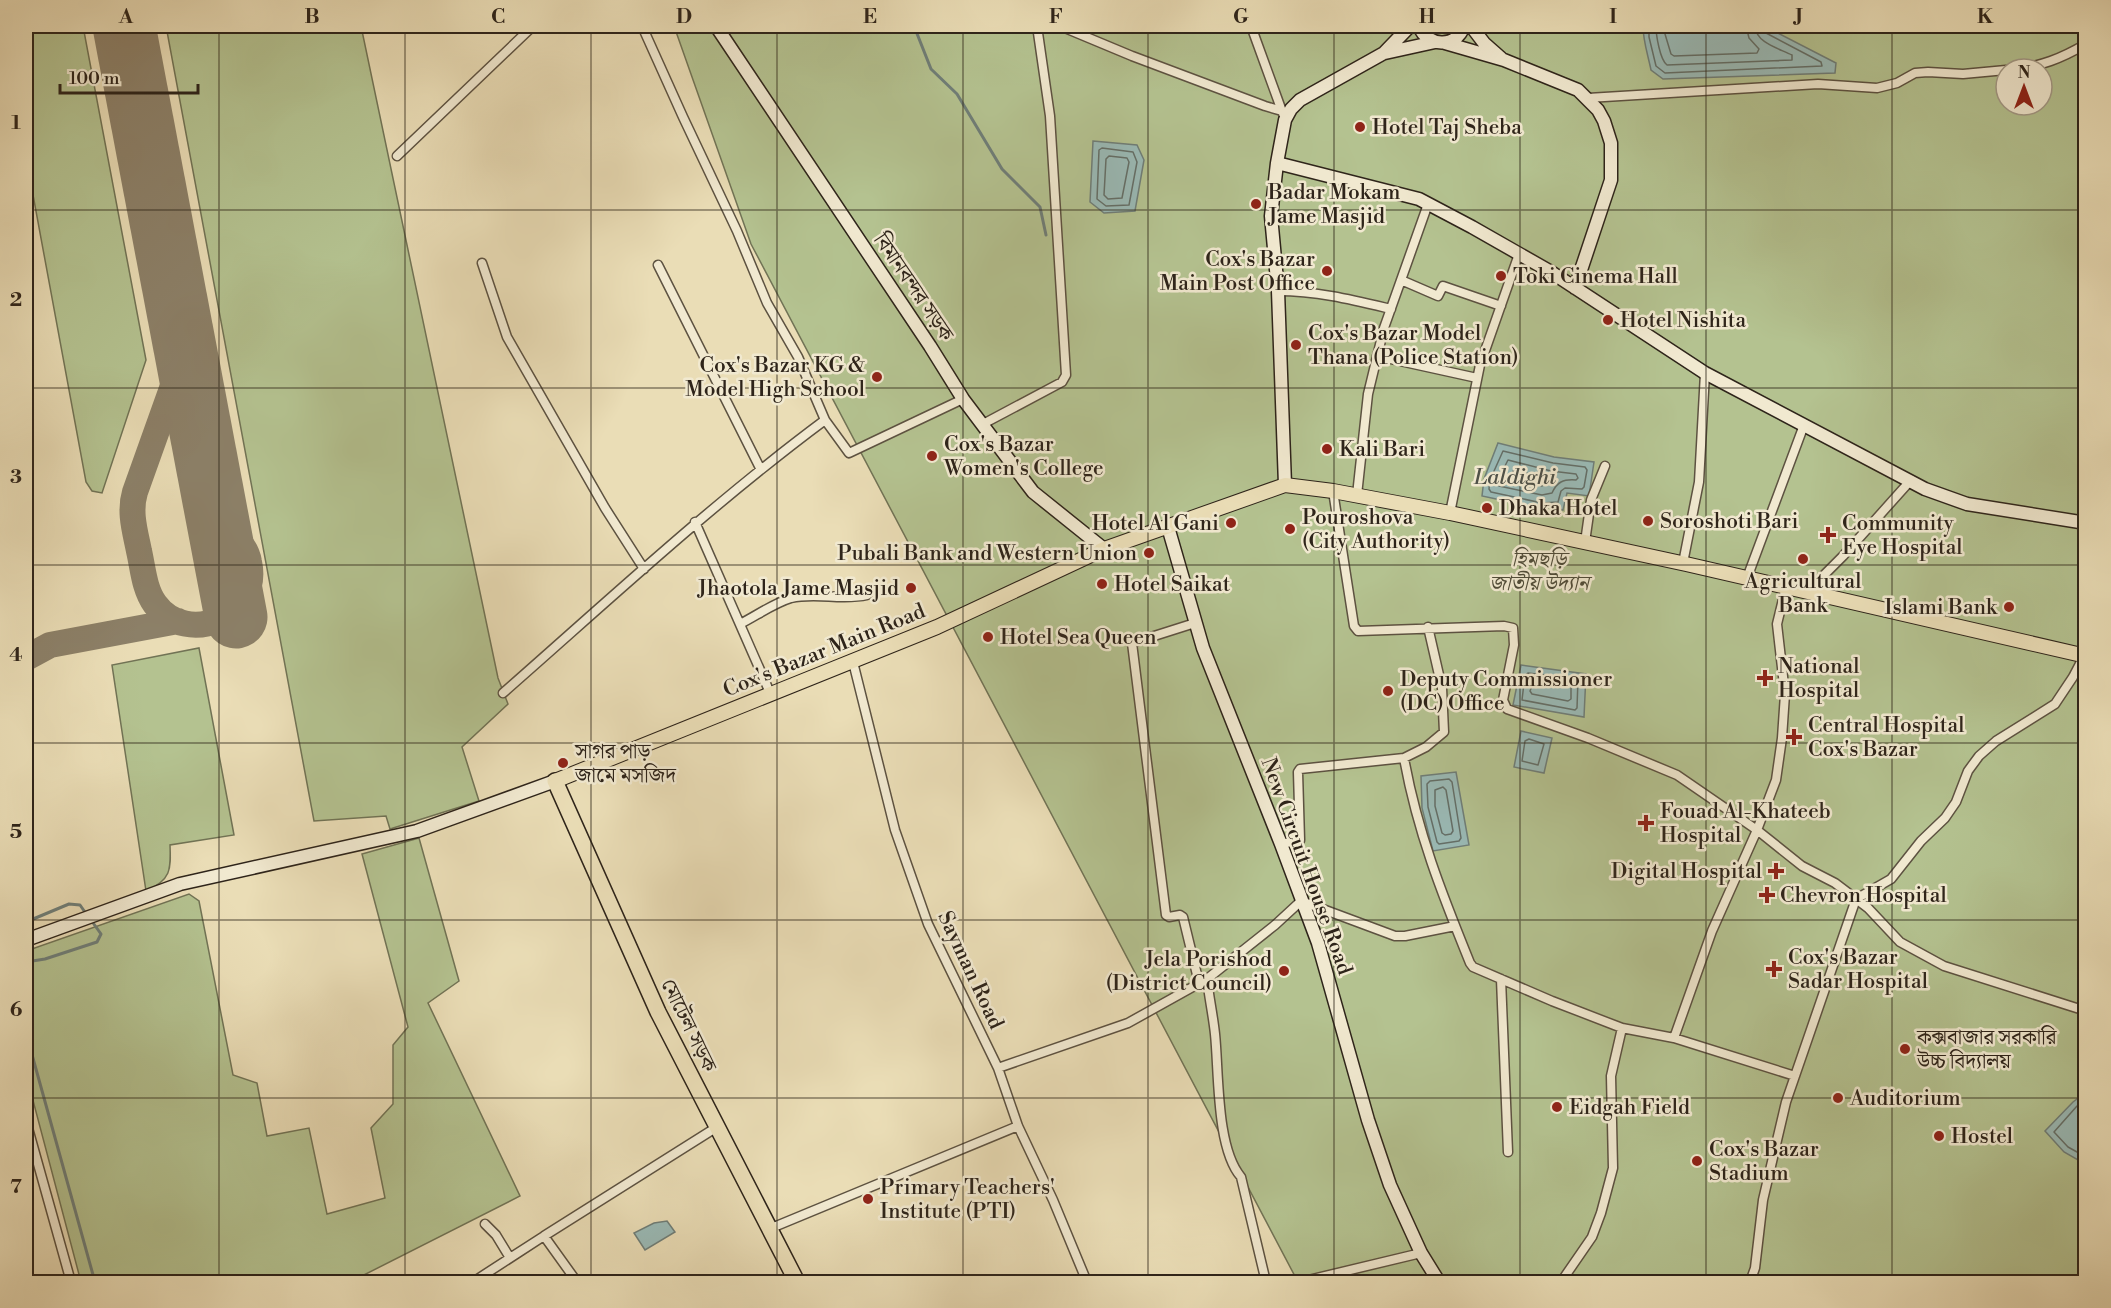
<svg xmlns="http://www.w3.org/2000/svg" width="2111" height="1308" viewBox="0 0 2111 1308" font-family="'Libre Bodoni','Noto Serif Bengali',serif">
<rect width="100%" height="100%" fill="#eaddb6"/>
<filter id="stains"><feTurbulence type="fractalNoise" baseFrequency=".00333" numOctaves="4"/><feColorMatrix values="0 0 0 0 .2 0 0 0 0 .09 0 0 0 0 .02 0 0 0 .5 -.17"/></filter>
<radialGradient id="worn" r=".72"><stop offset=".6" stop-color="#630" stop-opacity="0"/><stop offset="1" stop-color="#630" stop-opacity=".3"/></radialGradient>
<path fill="#b4c290" stroke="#717355" stroke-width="1.5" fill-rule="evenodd" d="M26 26H83L146 360 102 493 92 491 86 482 26 157Z
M166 26H361L498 678 508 704 462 747 479 801 390 829 386 816 314 821Z
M674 26H2085V1282H1298L751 244ZM2006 69H2042V105H2006Z
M199 648 234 835 170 845C171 870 171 880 146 891L112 665Z
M419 838 459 981 428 1003 520 1196 350 1282H81L26 1074V951L189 894 199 901 233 1075 257 1083 267 1136 309 1128 327 1214 385 1198 371 1128 393 1104V1045L408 1027 362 854Z"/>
<path fill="#9abab6" stroke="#6f7e78" stroke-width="1.5" d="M1643 26H1764L1836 63 1835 73 1663 79 1651 70C1648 55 1643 41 1643 26Z
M1093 141 1137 145 1144 160 1135 211 1104 213 1090 202Z
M1498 443 1554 457 1594 462 1589 496 1567 493 1563 510 1550 507 1543 509 1482 496 1484 479Z
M1521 665 1586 674 1584 717 1513 705Z
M1521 731 1552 738 1544 773 1514 767Z
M1456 772 1469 845 1433 851 1422 808 1421 776Z
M2085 1093V1164L2064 1152 2045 1131 2073 1102Z
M667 1221 675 1232 645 1250 634 1233 654 1223Z"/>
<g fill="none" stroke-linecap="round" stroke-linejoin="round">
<path stroke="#646f68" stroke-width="1.5" d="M1649 26V37L1656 66 1665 73 1822 66 1821 62 1766 33 1763 26
M1656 26C1656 35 1660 60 1667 65L1792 60V55C1778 48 1756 43 1755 26
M1665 26V34L1671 54 1674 56 1757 53 1759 49 1749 38 1746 26
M1102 148 1133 152 1137 162 1129 205 1106 206 1097 199 1099 150Z
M1109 156 1127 158 1129 162 1122 198 1108 199 1104 195 1106 159Z
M1503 451 1553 463 1585 467 1587 470 1584 487 1582 489 1565 488 1561 491 1558 502 1542 503 1491 492 1489 489 1490 480Z
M1508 460 1551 471 1576 474 1578 478 1576 480C1563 479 1557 482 1552 493L1542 495 1499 486 1497 482Z
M1514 470 1545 478 1547 482 1542 486 1512 479 1510 476Z
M1528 673 1578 679 1577 708 1575 710 1522 700 1525 675Z
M1534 681 1570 686 1571 688V699L1568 701 1532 694 1530 691Z
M1529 739 1544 744 1538 765 1522 761 1525 741Z
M1449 779 1452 782 1461 838 1459 841 1439 844 1437 842 1428 807 1427 784 1430 781Z
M1443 787 1446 790 1453 831 1451 834 1445 835 1442 833 1435 806V790Z
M2086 1100 2077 1106 2054 1132 2068 1147 2086 1157"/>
<path stroke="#6f7e78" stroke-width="3" d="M914 26 931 69 957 94 1002 169 1040 207 1046 235
M26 922 69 904 80 905 87 915
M26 962 45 959 97 942 101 934 91 920
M26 1033 95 1282
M315 1282 329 1278 330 1282"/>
<path stroke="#8c8068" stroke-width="26" d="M182 333V354L180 366 135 492C129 512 135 531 139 551 143 568 144 589 155 604 187 648 261 616 249 562 245 539 224 533 217 514
M26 658 50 645 178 621"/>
<path stroke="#8c8068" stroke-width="63" d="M124 26 236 617"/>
<g stroke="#5d5241" stroke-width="11">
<path id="street" d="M642 26 683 117 737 231 767 303 798 357 825 420 849 453 963 399
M1060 26 1132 56 1265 106 1282 111
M1251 26 1283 114
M2013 69C2040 67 2062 58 2086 44
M1588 98 1818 84 1877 88 1897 83 1915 73 1928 72 1963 74 2006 70
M397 156 533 26
M482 263 507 337 605 508 644 569
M658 265 760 468
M1401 280 1438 296 1443 286 1501 306
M1278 291C1317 291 1353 300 1391 309
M1377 356 1477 378
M983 424 1062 382 1066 375 1050 116 1037 26
M1333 491 1354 626 1358 631 1504 626 1513 628 1514 645 1503 700 1507 709 1588 738 1677 775 1757 830 1802 866 1835 883 1868 908 1900 942 1944 966 2086 1011
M1357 495 1368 394 1384 328 1428 204
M1450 513 1480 365 1519 254
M695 522 771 695
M1585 542 1591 500 1605 466
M1683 563 1699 482 1705 373
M1747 578 1804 425
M1807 592 1843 556 1911 480
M1195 623 1132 643 1166 915 1169 917 1180 915 1183 917 1199 983
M740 624C756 616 774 603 791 598 816 592 842 601 867 595
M853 662 895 830 928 924 998 1068 1018 1126 1053 1200 1087 1282
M503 693C609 600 712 504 825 420
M1404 758C1417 831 1442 894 1470 963L1473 967 1552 1001 1622 1028 1674 1038 1795 1076
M1281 844 1300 840 1298 772 1300 769 1404 758 1426 747 1444 732 1442 688 1428 627
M1207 979C1209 997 1213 1015 1215 1034 1219 1072 1216 1148 1241 1177L1266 1282
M1501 979 1508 1152
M1674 1038 1712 931 1757 830 1776 780 1782 738 1785 694 1777 624 1786 587
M998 1068 1128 1023 1207 979 1275 925 1301 901 1395 936H1405L1455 926
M26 1121 71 1282
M485 1224 496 1235 510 1258
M769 1229 1018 1126
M473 1282 544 1236
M577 1282 544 1236 717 1127
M1300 1282 1421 1253
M1561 1282 1592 1237 1601 1213 1613 1168 1611 1076 1622 1028
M1750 1282 1755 1268 1763 1200 1786 1102 1856 899 1891 879 1921 841 1945 818 1956 802 1968 771 1979 756 1996 741 2055 704 2073 677 2084 656"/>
</g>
<g stroke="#2e241a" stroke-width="15">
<path id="secondary" d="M716 26 930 346 963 399 1033 492 1104 549
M1419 26C1427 47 1456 49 1464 26
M1471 26 1484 43 1501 58
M1445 43 1504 60 1578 90 1598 110 1604 121 1611 143V180L1575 288
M1385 53 1435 42
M1277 163 1419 199 1472 227 1551 272 1705 373 1925 489 1967 504 2086 523
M1285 485 1278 291 1271 216 1277 163 1285 120 1291 109 1300 100 1384 53 1410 26
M1168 527 1203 648 1281 844 1318 943 1368 1120 1390 1185 1421 1253 1439 1282
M26 940 180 884 417 831 555 781"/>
</g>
<g stroke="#2e241a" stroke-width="16">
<path id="primary" d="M555 781 937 627 1104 549 1285 485 1333 491 1450 513 1686 564 2086 656"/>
</g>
<g stroke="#2e241a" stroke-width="18">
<path id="highway" d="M555 781 658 1012 797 1282"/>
</g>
<use href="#street" stroke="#f1e9d0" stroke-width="8"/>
<use href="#secondary" stroke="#f1e9d0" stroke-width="12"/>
<use href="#primary" stroke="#eaddb6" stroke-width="14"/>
<use href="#highway" stroke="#eaddb6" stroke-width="15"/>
</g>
<path fill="none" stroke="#2e241a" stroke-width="1.5" stroke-opacity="0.55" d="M219 26V1282M405 26V1282M591 26V1282M777 26V1282M963 26V1282M1148 26V1282M1334 26V1282M1520 26V1282M1706 26V1282M1892 26V1282M26 210H2086M26 388H2086M26 565H2086M26 743H2086M26 920H2086M26 1098H2086"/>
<g fill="#8f2418" stroke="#f1e9d0" stroke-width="2">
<circle cx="1360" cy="127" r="6"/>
<circle cx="1256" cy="204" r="6"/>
<circle cx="1327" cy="271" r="6"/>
<circle cx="1501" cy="276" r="6"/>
<circle cx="1608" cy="320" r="6"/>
<circle cx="1296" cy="345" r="6"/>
<circle cx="877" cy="377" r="6"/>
<circle cx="1327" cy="449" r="6"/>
<circle cx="932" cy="456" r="6"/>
<circle cx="1487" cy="508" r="6"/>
<circle cx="1648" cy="521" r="6"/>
<circle cx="1231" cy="523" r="6"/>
<circle cx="1290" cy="529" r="6"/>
<path d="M1825 526h6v6h6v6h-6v6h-6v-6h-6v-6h6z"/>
<circle cx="1149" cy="553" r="6"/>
<circle cx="1803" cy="559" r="6"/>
<circle cx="1102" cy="584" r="6"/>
<circle cx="911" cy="588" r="6"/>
<circle cx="2009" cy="607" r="6"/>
<circle cx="988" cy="637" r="6"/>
<path d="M1762 669h6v6h6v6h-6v6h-6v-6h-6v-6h6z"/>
<circle cx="1388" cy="691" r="6"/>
<path d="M1791 728h6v6h6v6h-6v6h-6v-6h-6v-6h6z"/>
<circle cx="563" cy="763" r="6"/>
<path d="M1643 814h6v6h6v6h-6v6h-6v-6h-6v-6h6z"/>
<path d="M1773 862h6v6h6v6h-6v6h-6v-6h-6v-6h6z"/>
<path d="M1764 886h6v6h6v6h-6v6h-6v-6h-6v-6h6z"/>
<path d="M1771 960h6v6h6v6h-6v6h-6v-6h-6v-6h6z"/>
<circle cx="1284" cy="971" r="6"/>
<circle cx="1905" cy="1049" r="6"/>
<circle cx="1838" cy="1098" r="6"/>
<circle cx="1557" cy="1107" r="6"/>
<circle cx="1939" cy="1136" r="6"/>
<circle cx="1697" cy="1161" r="6"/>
<circle cx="868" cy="1199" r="6"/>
</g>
<g text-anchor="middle" stroke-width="5" stroke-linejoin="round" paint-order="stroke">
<g font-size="21" fill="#2e241a" stroke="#f1e9d0" text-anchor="start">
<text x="1372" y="134">Hotel Taj Sheba</text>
<text x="1268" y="199">Badar Mokam<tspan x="1268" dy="24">Jame Masjid</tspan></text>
<text x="1315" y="266" text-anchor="end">Cox's Bazar<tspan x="1315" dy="24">Main Post Office</tspan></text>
<text x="1513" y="283">Toki Cinema Hall</text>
<text x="1620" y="327">Hotel Nishita</text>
<text x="1308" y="340">Cox's Bazar Model<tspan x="1308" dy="24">Thana (Police Station)</tspan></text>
<text x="865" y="372" text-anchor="end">Cox's Bazar KG &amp;<tspan x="865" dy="24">Model High School</tspan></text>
<text x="944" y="451">Cox's Bazar<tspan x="944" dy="24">Women's College</tspan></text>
<text x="1339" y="456">Kali Bari</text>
<text x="1499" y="515">Dhaka Hotel</text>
<text x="1302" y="524">Pouroshova<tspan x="1302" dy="24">(City Authority)</tspan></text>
<text x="1660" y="528">Soroshoti Bari</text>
<text x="1219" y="530" text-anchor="end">Hotel Al Gani</text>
<text x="1842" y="530">Community<tspan x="1842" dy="24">Eye Hospital</tspan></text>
<text x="1137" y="560" text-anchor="end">Pubali Bank and Western Union</text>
<text x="1803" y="588" text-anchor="middle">Agricultural<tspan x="1803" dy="24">Bank</tspan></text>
<text x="1114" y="591">Hotel Saikat</text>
<text x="899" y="595" text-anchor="end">Jhaotola Jame Masjid</text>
<text x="1997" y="614" text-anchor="end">Islami Bank</text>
<text x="1000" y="644">Hotel Sea Queen</text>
<text x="1778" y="673">National<tspan x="1778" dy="24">Hospital</tspan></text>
<text x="1400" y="686">Deputy Commissioner<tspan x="1400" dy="24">(DC) Office</tspan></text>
<text x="1808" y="732">Central Hospital<tspan x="1808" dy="24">Cox's Bazar</tspan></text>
<text x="575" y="758">সাগর পাড়<tspan x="575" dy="24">জামে মসজিদ</tspan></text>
<text x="1660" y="818">Fouad Al-Khateeb<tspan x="1660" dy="24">Hospital</tspan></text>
<text x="1762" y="878" text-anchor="end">Digital Hospital</text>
<text x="1780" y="902">Chevron Hospital</text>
<text x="1788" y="964">Cox's Bazar<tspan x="1788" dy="24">Sadar Hospital</tspan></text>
<text x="1272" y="966" text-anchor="end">Jela Porishod<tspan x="1272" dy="24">(District Council)</tspan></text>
<text x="1917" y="1044">কক্সবাজার সরকারি<tspan x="1917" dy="24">উচ্চ বিদ্যালয়</tspan></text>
<text x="1850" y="1105">Auditorium</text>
<text x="1569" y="1114">Eidgah Field</text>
<text x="1951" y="1143">Hostel</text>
<text x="1709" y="1156">Cox's Bazar<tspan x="1709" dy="24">Stadium</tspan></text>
<text x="880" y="1194">Primary Teachers'<tspan x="880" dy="24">Institute (PTI)</tspan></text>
</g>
<g font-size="21" fill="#2e241a" stroke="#f1e9d0">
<text transform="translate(914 287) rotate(56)" y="7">বিমানবন্দর সড়ক</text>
<text transform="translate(824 650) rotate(-22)" y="7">Cox's Bazar Main Road</text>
<text transform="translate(1307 866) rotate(70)" y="7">New Circuit House Road</text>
<text transform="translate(971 970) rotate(65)" y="7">Sayman Road</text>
<text transform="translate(689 1025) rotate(64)" y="7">মোটেল সড়ক</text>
</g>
<g font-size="21" font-style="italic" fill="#504c38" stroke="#f1e9d0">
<text x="1539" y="566">হিমছড়ি<tspan x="1539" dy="24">জাতীয় উদ্যান</tspan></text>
</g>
<g font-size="22" font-style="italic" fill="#4e5149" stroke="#f1e9d0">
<text x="1515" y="484">Laldighi</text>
</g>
</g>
<rect width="2111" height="1308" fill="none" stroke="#eaddb6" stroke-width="66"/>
<g transform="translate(2024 87)"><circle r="28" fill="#f1e9d0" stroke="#a39a87" stroke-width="1.5"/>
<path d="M0-4.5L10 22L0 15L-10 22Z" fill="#8f2418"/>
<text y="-9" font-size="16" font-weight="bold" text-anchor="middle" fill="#2e241a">N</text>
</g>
<path d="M60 84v9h138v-9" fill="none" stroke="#2e241a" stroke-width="3"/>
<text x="69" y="84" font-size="18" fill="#2e241a" stroke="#f1e9d0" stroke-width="4.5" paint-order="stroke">100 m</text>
<rect x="33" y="33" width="2045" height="1242" fill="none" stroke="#2e241a" stroke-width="2"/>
<g font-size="20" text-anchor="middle" font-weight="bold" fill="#2e241a">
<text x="126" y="23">A</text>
<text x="312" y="23">B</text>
<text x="498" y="23">C</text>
<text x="684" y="23">D</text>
<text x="870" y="23">E</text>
<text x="1056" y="23">F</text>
<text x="1241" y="23">G</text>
<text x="1427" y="23">H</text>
<text x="1613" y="23">I</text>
<text x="1799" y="23">J</text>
<text x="1985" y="23">K</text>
<text x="16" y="129">1</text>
<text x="16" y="306">2</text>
<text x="16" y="483">3</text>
<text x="16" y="661">4</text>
<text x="16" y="838">5</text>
<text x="16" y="1016">6</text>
<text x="16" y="1193">7</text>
</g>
<rect width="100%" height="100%" filter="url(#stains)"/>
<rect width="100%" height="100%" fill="url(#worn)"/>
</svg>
